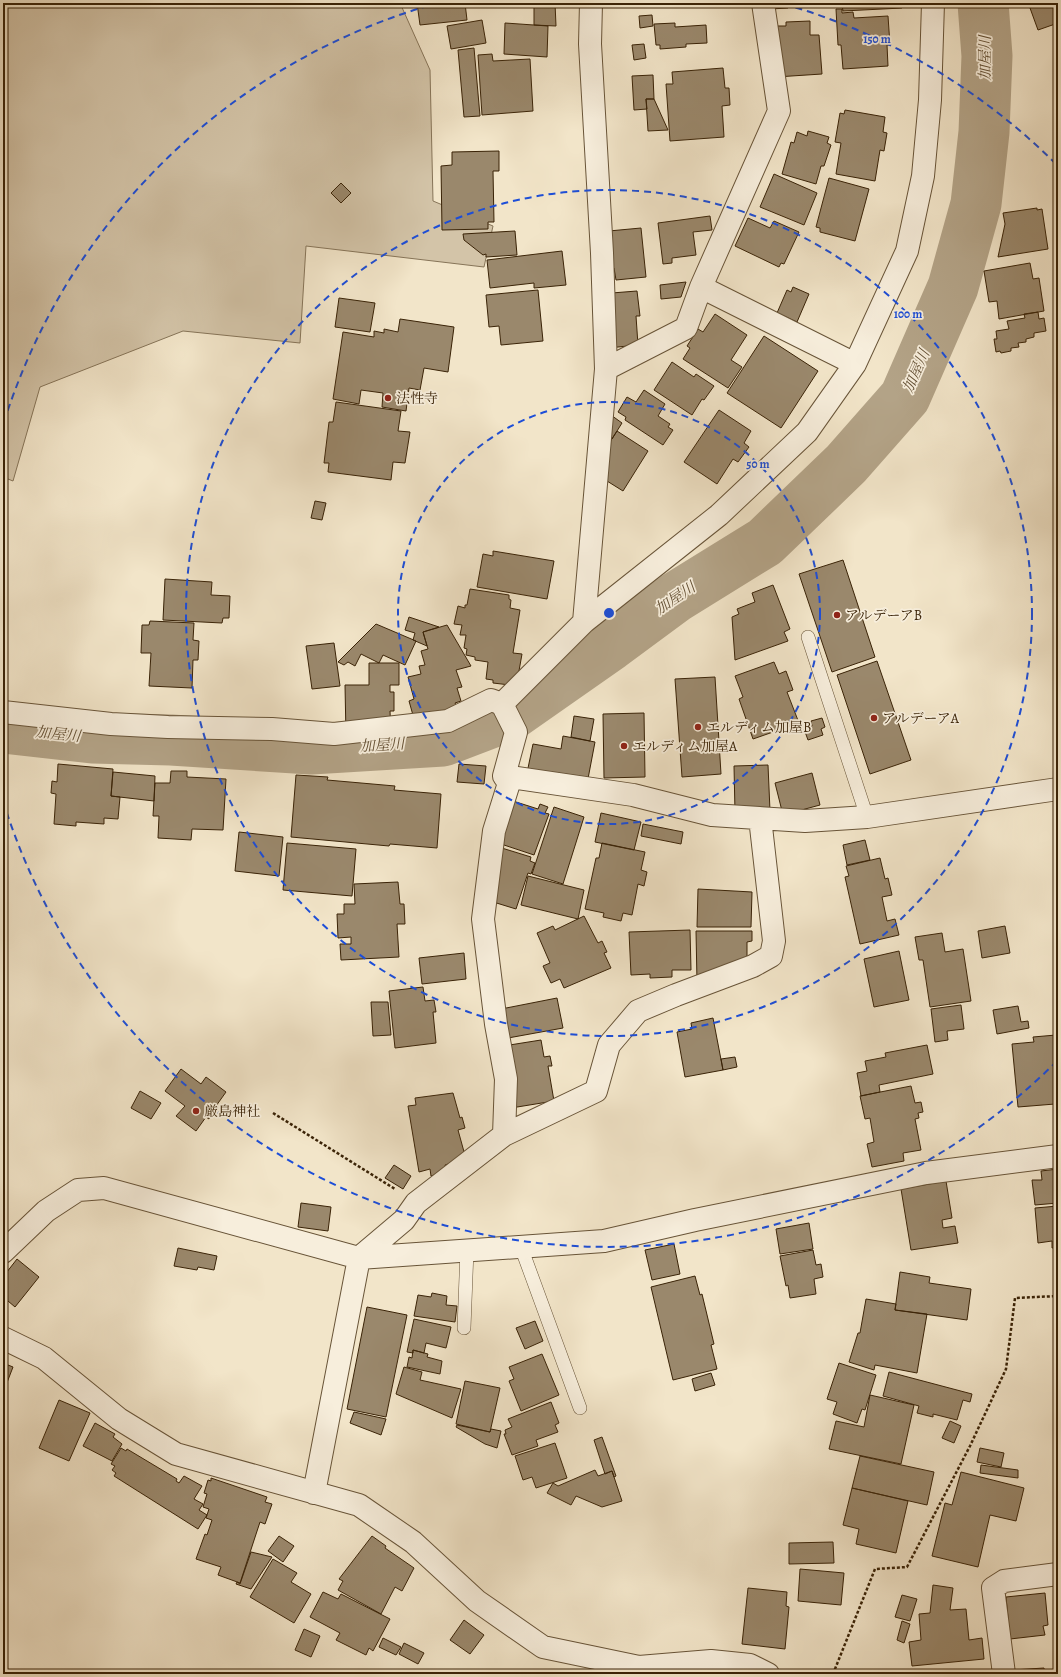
<svg xmlns="http://www.w3.org/2000/svg" width="1061" height="1677" viewBox="0 0 1061 1677" font-family="Alegreya,'Noto Serif JP',serif">
<rect width="100%" height="100%" fill="#f2e5c9"/>
<filter id="stains"><feTurbulence type="fractalNoise" baseFrequency=".005" numOctaves="4"/><feColorMatrix values="0 0 0 0 .2 0 0 0 0 .09 0 0 0 0 .02 0 0 0 .5 -.17"/></filter>
<radialGradient id="worn" r=".72"><stop offset=".6" stop-color="#630" stop-opacity="0"/><stop offset="1" stop-color="#630" stop-opacity=".3"/></radialGradient>
<path fill="#d3c4a8" stroke="#867458" d="M3 3H400L430 70 433 201 493 226 484 267 306 246 300 343 183 331 40 387 13 481 3 477Z"/>
<g fill="none" stroke-linecap="round" stroke-linejoin="round">
<path stroke="#b3a387" stroke-width="51" d="M3 728 92 738 171 740 311 749 443 741 511 715 611 645 676 597 765 542 846 464 905 397 953 287 976 204 984 132 987 56 983 3"/>
</g>
<path fill="#9a886c" stroke="#3a2307" d="M417 3H465L467 20 420 25Z
M534 3H555L556 26 534 25Z
M770 3H788V8L770 9Z
M833 3H902V8L843 11 842 5H833Z
M1044 3H1058V23L1038 30 1030 8Z
M836 9H842V13L853 12 854 18 888 16 890 45H887L888 66 843 69 841 45H838Z
M652 15 653 26 640 28 639 16Z
M482 20 486 43 451 49 447 26Z
M810 21V35H819L822 74 776 77 774 26H786V22Z
M505 23 548 26 547 57 504 54Z
M675 23V27L706 25 707 43 686 44V47L660 49V45H656L654 24Z
M644 44 646 58 634 60 632 45Z
M474 48 480 116 464 117 458 50Z
M492 54 493 61 530 59 533 111 482 115 478 55Z
M723 68 725 88H729L730 105 722 106 724 137 670 141 666 84H673L672 72Z
M653 75 654 99H646L647 109 634 110 632 76Z
M646 99H654L668 130 648 131Z
M845 110 885 117 883 132 887 133 884 151 880 150 875 181 836 174 841 143 835 142 840 113 844 114Z
M808 131 829 137 827 143 831 145 824 166H821L816 184 782 174 791 142 794 143 797 132 807 136Z
M499 151V171H493L494 222H488V229L442 230 441 166 452 165V152Z
M774 174 817 193 804 225 760 207Z
M829 178 869 189 855 241 820 232V228L816 227Z
M341 183 351 193 341 203 331 193Z
M1037 208V210L1042 209 1048 249 998 257 1005 224 1003 213Z
M710 216 712 230 693 232 696 255 672 258V263L663 264 658 223Z
M748 218 770 228 774 221 799 232 784 264 781 263 779 267 735 246Z
M641 228 646 277 616 280 614 268 601 270 598 232Z
M515 231 517 255 486 257V254L483 255 464 240 463 234Z
M562 251 566 285 534 288V283L490 288 487 260Z
M1030 263 1033 279 1039 278 1044 311 999 319 997 301 989 302 984 271Z
M686 282 681 297 661 299 660 285Z
M793 287 809 294 797 322 777 313 787 290 791 292Z
M538 290 543 341 501 345 499 326 489 327 486 295Z
M637 291 640 316H636L638 345 608 348 599 294Z
M339 298 375 303 370 332 335 327Z
M1038 312 1039 319 1044 318 1046 331 1034 333V337L1026 339V342L1018 343 1019 347 1011 348V351L1001 353 1000 351 996 352 994 339H997L996 331 1009 329 1007 321 1025 318 1024 314Z
M715 314 747 335 731 360 742 367 728 388 683 359 690 348 687 346 698 329 703 332Z
M400 319 454 327 448 372 424 368 420 390 409 388 406 411 382 407 383 393 361 390 359 404 333 399 343 332 374 337V331L384 333V329L398 332Z
M764 336 818 371 781 428 727 393Z
M672 362 694 377 696 374 714 386 704 400 702 399 692 415 654 390Z
M644 390 665 404 658 416 670 424 668 427 673 430 663 445 625 420 626 417 618 412 627 397 636 402Z
M336 402 401 411 398 431 410 432 405 463 393 462 391 480 328 472 329 463H324L329 422H333Z
M604 410 622 423 612 439 594 427Z
M719 410 751 431 744 443 749 447 738 462 733 459 717 484 684 462Z
M617 431 648 451 623 491 591 471Z
M315 501 326 503 322 520 311 518Z
M493 551 554 561 547 599 477 587 483 554 493 556Z
M843 560 875 657 832 672 799 574Z
M165 579 212 582 211 595 230 596 229 618H223L222 623 163 620Z
M773 585 790 629 784 632 788 641 735 660 732 617 739 614 737 609 755 602 752 593Z
M470 589 509 595V599L511 600 510 608 520 610 513 653 522 654 517 682 510 685 493 683V680L486 679 488 662 475 660V657L466 655 467 649 464 648 466 635H460L462 625 454 624 458 606 465 608V605H467Z
M409 617 439 627 423 632 427 646 413 640 415 633 405 630Z
M150 621 194 623 193 640 199 641 198 660H193L192 688 149 686 151 653H141L142 625H149Z
M376 624 416 641 405 665 383 655 379 663 361 654 355 666 348 662 344 665 338 662Z
M447 625 471 666 456 670 462 687 457 688 461 701 455 703 457 707 418 733 409 701 414 699 408 677 421 674 419 666 425 665 421 651 428 649 423 632Z
M334 643 340 686 312 689 306 646Z
M877 661 911 760 870 774 837 675Z
M774 662 779 674 786 671 793 690 787 692 799 723 753 739 739 699 743 697 735 676Z
M369 663H399V685H390V692H394V711H390L391 734 346 736 345 685H369Z
M715 677 721 774 682 777 675 679Z
M644 713 645 777 604 778 603 714Z
M574 716 594 719 590 741 571 737Z
M822 718 825 727 821 729 823 735 808 740 804 729 812 726 811 721Z
M563 736 595 742 587 784 527 773 533 744 561 749Z
M58 764 113 769 111 796 120 797 118 819 104 818V824L76 822V826L54 824 56 794 51 793 52 781 57 782Z
M459 764 486 766 484 784 457 782Z
M768 765 770 811 735 812 734 766Z
M171 771H187V777L226 779 223 830 192 829 191 840 158 838 159 816H153L155 783H170Z
M113 772 155 776 154 801 111 796Z
M812 773 820 805 783 815 775 783Z
M296 775 328 777 327 780 395 786 394 790 441 794 437 848 390 844 389 846 291 837Z
M513 801 538 809 540 804 548 807 545 813 549 814 534 855 492 841Z
M554 807 584 817 563 884 532 874Z
M601 813 641 822 634 850 595 842Z
M643 824 683 832 681 844 641 836Z
M239 832 283 837 279 876 235 871Z
M865 840 870 860 847 865 843 845Z
M287 843 356 849 352 896 283 890Z
M602 843 645 852 641 870 647 872 644 886 638 884 632 915 623 913 621 921 603 917 604 913 585 909 596 858H599Z
M492 845 531 857 530 861 535 863 531 874 528 873 516 909 490 901Z
M880 858 885 879 888 878 892 895 882 897 887 921 895 919 899 935 860 944 845 877 849 876 846 866Z
M528 876 584 890 578 919 521 905Z
M398 882 400 904H404L405 924H397L399 957 341 960 340 944H351V937L338 938 337 914H344V904H355L354 884Z
M698 889 752 892 751 927H697Z
M584 916 598 943 602 941 607 952 604 953 611 968 564 988 560 979 551 983 543 966 550 963 537 933 553 926 555 930Z
M1005 926 1010 953 982 958 978 931Z
M690 930 691 970H672V977L650 978V974L631 975 629 932Z
M696 931H752V941L747 942V966L697 982Z
M942 933 945 952 963 949 971 1001 930 1007 923 960H919L915 937Z
M899 951 909 1000 874 1007 864 959Z
M464 953 466 979 422 984 419 958Z
M423 987 425 1001 434 1000 436 1012H433L436 1043 395 1048 389 991Z
M557 998 563 1028 497 1040 491 1011Z
M371 1002H388L391 1035 373 1036Z
M961 1005 964 1029 947 1031 948 1040 935 1042 931 1009Z
M1018 1006 1021 1022 1028 1021 1029 1028 997 1034 993 1010Z
M713 1018 723 1070 685 1077 677 1032 692 1029 691 1023Z
M1056 1035 1058 1041V1106H1056L1055 1104 1018 1107 1012 1044 1034 1042 1033 1037Z
M541 1040 544 1057 550 1056 552 1066H548L554 1101 511 1108 497 1047Z
M927 1045 933 1074 879 1085 880 1092 861 1096 857 1073 867 1071 865 1061 886 1057 885 1053Z
M735 1057 737 1067 723 1070 721 1059Z
M181 1069 201 1084 206 1077 226 1092 216 1106 218 1107 209 1119 206 1117 196 1131 176 1116 185 1106 165 1091Z
M911 1086 915 1103 921 1102 923 1112 918 1113 919 1118 915 1119 921 1150 903 1153 904 1161 872 1167 867 1144 874 1142 870 1118 865 1119 860 1096Z
M140 1091 161 1103 151 1119 131 1108Z
M453 1093 460 1118 462 1117 465 1128 458 1130 466 1159 445 1165 447 1172 431 1176 430 1169 419 1172 408 1106 416 1105 415 1098Z
M394 1165 411 1176 403 1189 385 1178Z
M1058 1169V1203L1035 1205 1032 1180H1042L1041 1171Z
M946 1181 952 1218 942 1220 943 1228 955 1226 958 1243 911 1250 901 1189Z
M301 1203 331 1207 328 1231 298 1227Z
M1058 1206V1247L1052 1248V1241L1038 1243 1035 1208Z
M809 1223 813 1249 780 1254 776 1229Z
M674 1244 680 1274 652 1280 645 1250Z
M178 1248 217 1256 214 1270 198 1267 197 1270 174 1266Z
M813 1250 816 1265 821 1264 823 1277 814 1279 816 1294 790 1298 788 1285 786 1286 780 1256Z
M17 1259 39 1277 15 1307 8 1301 3 1307V1277Z
M900 1272 930 1277 929 1283 971 1289 967 1320 895 1310Z
M695 1276 700 1295 702 1294 714 1344 711 1345 717 1369 673 1380 651 1287Z
M432 1293 447 1296 446 1305 457 1306 455 1322 414 1316 418 1295 431 1297Z
M866 1299 896 1304 895 1310 927 1314 917 1373 875 1365 874 1370 849 1362 858 1333H860Z
M367 1307 407 1315 386 1417 347 1409Z
M414 1319 451 1327 446 1348 426 1343 424 1353 413 1350V1353L407 1352Z
M535 1321 543 1341 525 1349 516 1328Z
M413 1350 428 1354 427 1357 442 1361 440 1374 407 1367 409 1357 412 1358Z
M542 1354 559 1395 521 1411 509 1381 514 1379 509 1367Z
M3 1363 13 1367 3 1393Z
M839 1363 876 1375 865 1410 862 1409 857 1423 833 1414 837 1402 827 1399Z
M404 1367 422 1372 420 1380 461 1389 452 1418 396 1394Z
M889 1372 972 1394 970 1402 963 1400 957 1420 933 1414V1417L917 1413 919 1406 883 1396Z
M711 1373 715 1385 695 1391 692 1379Z
M465 1381 500 1388 490 1432 456 1424Z
M870 1395 914 1405 901 1464 829 1449 836 1421 864 1427Z
M59 1400 90 1413 69 1461 39 1448Z
M551 1402 559 1423 555 1425 558 1432 536 1440 538 1446 512 1455 504 1434H506L505 1430 512 1427 508 1419Z
M354 1412 386 1419 381 1435 350 1423Z
M950 1421 961 1426 954 1443 942 1438Z
M95 1423 115 1434 113 1437 122 1444 112 1461 83 1446Z
M457 1425 490 1432 491 1429 501 1431 497 1448 485 1444 456 1427Z
M602 1437 616 1476 614 1477 612 1471 605 1474 594 1440Z
M555 1443 567 1478 536 1488 532 1477 523 1480 515 1456Z
M121 1448 126 1451 127 1449 177 1479 176 1481 179 1483 184 1476 202 1486 194 1499 203 1504 199 1510 207 1515 198 1529 114 1476 116 1473 112 1470 115 1466 111 1464Z
M980 1448 1004 1453 1001 1467 977 1462Z
M860 1456 934 1472 927 1505 852 1488Z
M981 1465 1018 1470V1478L980 1473Z
M595 1470 598 1476 612 1471 622 1501 602 1507 576 1496 571 1505 547 1493 553 1483 558 1486Z
M961 1472 1024 1488 1016 1521 990 1515 978 1567 932 1556 945 1503 952 1505Z
M211 1478 267 1497 265 1502 272 1504 265 1524 260 1522 240 1583 218 1575 221 1567 196 1559 205 1534 207 1535 212 1520 206 1518 209 1509 203 1507 207 1494 204 1493 208 1480 211 1481Z
M852 1488 908 1501 896 1553 856 1544 859 1529 843 1525Z
M279 1536 294 1546 283 1562 268 1551Z
M372 1536 386 1546 385 1548 414 1568 402 1591 395 1587 381 1614 338 1590 343 1581 339 1579Z
M833 1542 834 1563 789 1564V1543Z
M251 1552 272 1557 251 1589 236 1584 237 1582 240 1584Z
M273 1559 297 1573 291 1582 311 1594 294 1623 250 1597Z
M800 1569 844 1573 841 1605 798 1601Z
M933 1585 953 1588 950 1610 966 1609 969 1640 982 1638 984 1659 912 1666 909 1642 921 1640 919 1614 930 1613Z
M748 1588 787 1592 786 1606 789 1607 785 1649 742 1644Z
M323 1592 338 1599 341 1594 390 1619 373 1651 369 1648 366 1655 336 1640 340 1633 310 1617Z
M1045 1593 1048 1625 1043 1626 1045 1635 1010 1639 1006 1597Z
M902 1595 917 1599 910 1621 895 1617Z
M464 1620 484 1635 470 1654 450 1640Z
M902 1621 910 1624 904 1643 897 1640Z
M304 1629 320 1636 311 1657 295 1650Z
M383 1638 401 1647 396 1655 379 1647Z
M404 1643 424 1653 418 1664 399 1654Z
M1044 1668 1045 1674H1013V1670Z"/>
<g fill="none" stroke-linecap="round" stroke-linejoin="round">
<g stroke="#685438" stroke-width="14">
<path id="lane" d="M808 637 867 817
M521 1247 580 1408
M464 1328 467 1250"/>
</g>
<g stroke="#685438" stroke-width="24">
<path id="street" d="M701 287 855 364
M606 369 686 328 701 287 779 111 763 3
M584 622 606 369 602 253 590 44 591 3
M502 704 584 622 719 515 807 432 855 364 907 251 923 176 930 100 933 3
M3 712 111 724 168 727 272 729 334 734 448 721 491 700 502 704 516 732 504 776 509 783 494 831 483 919 496 1024 506 1079 504 1135 416 1203 404 1220 359 1258 314 1493
M504 776 633 795 712 815 805 821 867 817 1058 789
M504 1135 596 1091 609 1045 638 1011 676 995 753 966 771 956 774 941 760 818
M3 1252 46 1211 78 1190 104 1188 359 1258 604 1241 695 1220 926 1173 1058 1156
M3 1338 44 1358 119 1419 176 1454 359 1505 413 1542 477 1601 543 1647 639 1667 711 1661 750 1665 768 1674
M1004 1674 993 1588 1004 1581 1058 1574"/>
</g>
<path stroke="#3a2307" stroke-width="2.5" stroke-dasharray="3 2" stroke-linecap="butt" d="M273 1113 395 1189
M833 1674 875 1569 907 1567 970 1446 1006 1369 1015 1298 1058 1296"/>
<use href="#lane" stroke="#f7eedc" stroke-width="13"/>
<use href="#street" stroke="#f7eedc" stroke-width="22"/>
</g>
<g fill="none" stroke="#1d4ed8" stroke-width="2" stroke-dasharray="7 5">
<circle cx="609" cy="613" r="211"/>
<circle cx="609" cy="613" r="423"/>
<path d="M1057 1061A634 634 0 0 1 4 804M4 422A634 634 0 0 1 434 4M784 4A634 634 0 0 1 1057 165"/>
</g>
<g fill="#8f2418" stroke="#f7eedc" stroke-width="1.5">
<circle cx="388" cy="398" r="4"/>
<circle cx="837" cy="615" r="4"/>
<circle cx="874" cy="718" r="4"/>
<circle cx="698" cy="727" r="4"/>
<circle cx="624" cy="746" r="4"/>
<circle cx="196" cy="1111" r="4"/>
</g>
<g text-anchor="middle" stroke-width="3.5" stroke-linejoin="round" paint-order="stroke">
<g font-size="14" fill="#3a2307" stroke="#f7eedc" text-anchor="start">
<text x="396" y="403">法性寺</text>
<text x="845" y="620">アルデーアB</text>
<text x="882" y="723">アルデーアA</text>
<text x="706" y="732">エルディム加屋B</text>
<text x="632" y="751">エルディム加屋A</text>
<text x="204" y="1116">厳島神社</text>
</g>
<g font-size="15" font-style="italic" fill="#645034" stroke="#f7eedc">
<text transform="translate(985 58) rotate(-90)" y="5">加屋川</text>
<text transform="translate(916 371) rotate(-66)" y="5">加屋川</text>
<text transform="translate(675 598) rotate(-34)" y="5">加屋川</text>
<text transform="translate(58 734) rotate(6)" y="5">加屋川</text>
<text transform="translate(382 745) rotate(-4)" y="5">加屋川</text>
</g>
</g>
<circle cx="609" cy="613" r="6" fill="#1d4ed8" stroke="#f7eedc" stroke-width="2"/>
<g font-size="12" text-anchor="middle" font-weight="bold" fill="#1d4ed8" stroke="#f7eedc" stroke-width="3.5" stroke-linejoin="round" paint-order="stroke">
<text x="877" y="43">150 m</text>
<text x="908" y="318">100 m</text>
<text x="758" y="468">50 m</text>
</g>
<rect width="1061" height="1677" fill="none" stroke="#f2e5c9" stroke-width="16"/>
<rect x="4" y="4" width="1053" height="1669" fill="none" stroke="#3a2307" stroke-width="2"/>
<rect x="8" y="8" width="1045" height="1661" fill="none" stroke="#3a2307"/>
<rect width="100%" height="100%" filter="url(#stains)"/>
<rect width="100%" height="100%" fill="url(#worn)"/>
</svg>
